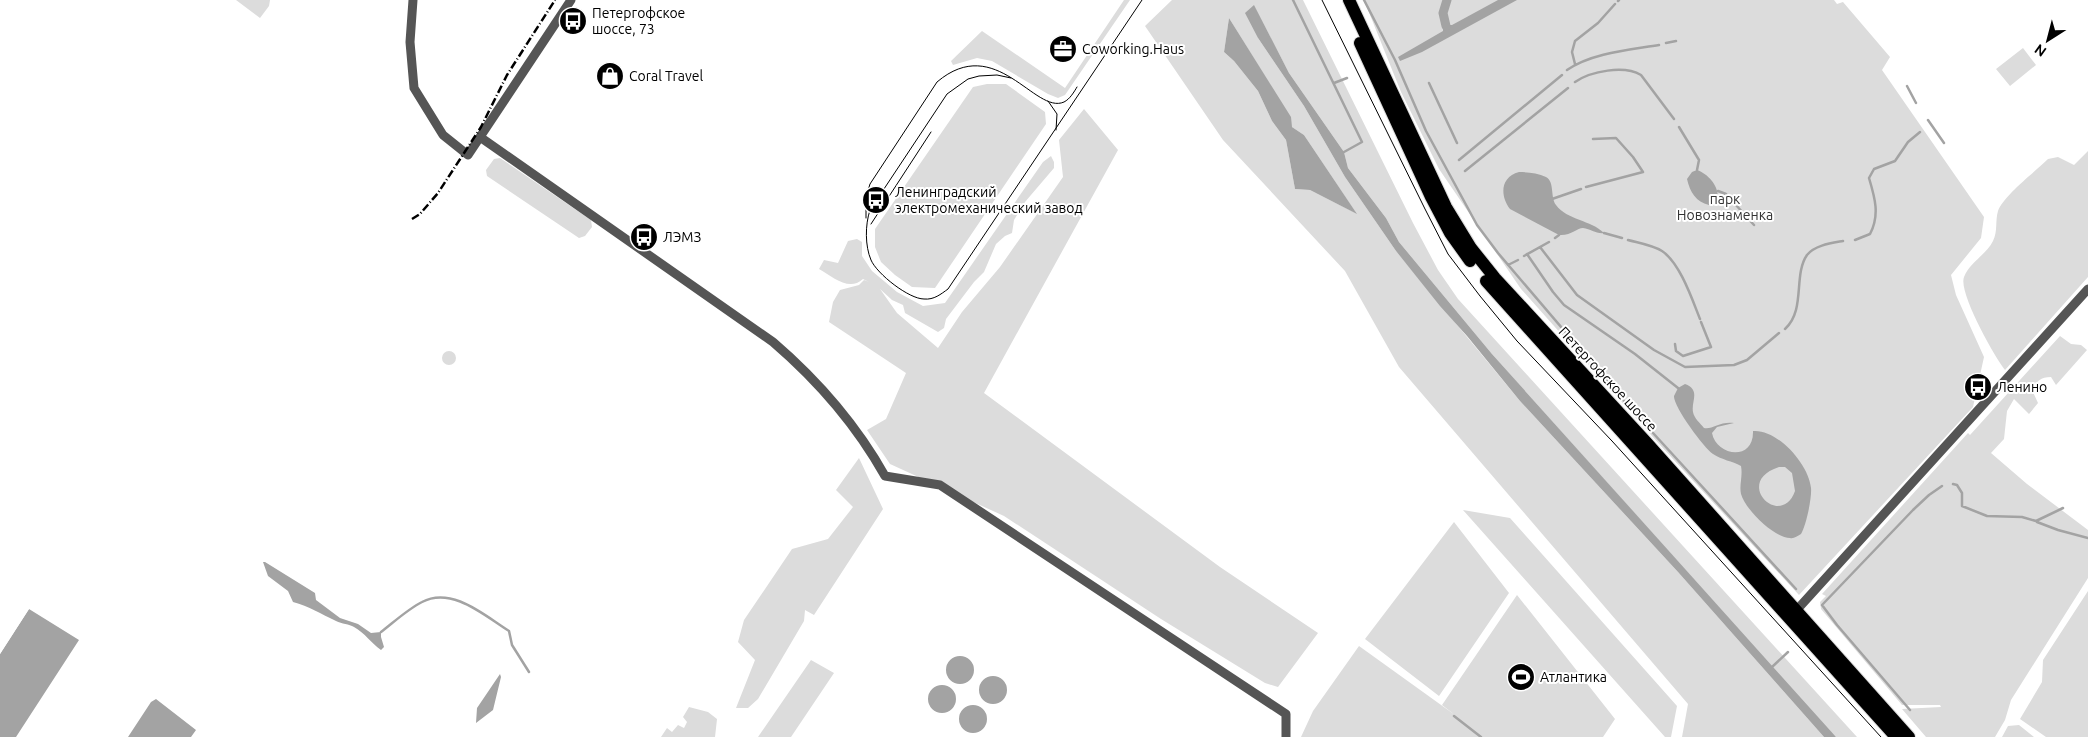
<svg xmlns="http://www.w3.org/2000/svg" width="2088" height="737" viewBox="0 0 2088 737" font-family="Ubuntu,sans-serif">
<rect width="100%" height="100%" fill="#fff"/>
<path fill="#dcdcdc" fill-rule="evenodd" d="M236 0H270L269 6 260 18Z
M1124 0H1130L1065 95 1058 98 1048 94 992 61 977 58 953 65 951 61 982 31 1065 88Z
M1172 0H1303L1413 223 1438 270 1458 299 1857 737H1836L1831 733 1492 354 1399 242 1386 218 1348 168 1344 152 1289 73 1254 6 1258 38 1304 106 1345 177 1396 251 1520 401 1678 572 1824 737H1682L1688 704 1399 367 1345 271 1223 140 1145 26ZM1229 18 1271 86 1292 127 1304 135 1356 213 1310 190 1295 189 1286 140 1272 121 1258 91 1234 61 1224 52Z
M1364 0H1834L1837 4 1843 2 1890 57 1882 70 1984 217 1981 238 1951 275 1956 295 1984 357 1973 407 1799 595 1659 444 1521 289 1439 169 1401 92Z
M2023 48 2036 65 2010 86 1996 69Z
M987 84H1006L1045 112 1046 124 935 288 912 287 895 275 881 262 875 247V229L973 87Z
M1084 109 1118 150 984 393 1220 567 1318 633 1278 687 1265 683 1161 619 1004 516 890 464 867 430 886 419 906 373 829 322 833 302 840 290 859 285 864 280 869 282 863 279C849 292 833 277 819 269L824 260 838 263 848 241 857 239 862 242V256L872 271 897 292 923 306 945 303 1043 162 1051 156 1054 162V168L1025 202 1014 220 1012 233 1005 236 996 244 984 272 974 282 946 319 944 328 938 332 905 313 903 305 892 300 880 289 897 313 938 348 962 312 1000 267 1063 177 1059 140Z
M2088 151V277L2005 370C1994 356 1958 292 1964 277 1970 262 1986 255 1993 241 1998 231 1995 221 1998 211 2003 196 2036 171 2048 159L2058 157 2074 165Z
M500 158 591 220 592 227 585 236 579 238 487 176 486 170 494 159Z
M2060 336 2071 344 2081 345 2087 350 2056 385 2051 377C2041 377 2036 381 2032 390L2038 403 2029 414 2014 399 2007 411 2004 439 1991 453 2027 484 2088 530V578L2011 700 2005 720 1995 737H1926L1902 709 1941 707 1940 705H1902L1821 609 1820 602 1826 596 1822 594 1968 433 1970 435Z
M442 358a7 7 0 1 1 14 0a7 7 0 1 1-14 0Z
M859 458 883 509 814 615 805 610 804 621 758 699 748 708H736L755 660 738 642 744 620 792 549 828 539 853 507 836 490Z
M1463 510 1510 518 1677 706 1671 737H1665Z
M1454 522 1509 593 1439 696 1365 639Z
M2088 591V737H2046L2020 719 2042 682 2043 660Z
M1517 595 1615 719 1603 737H1301L1313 711 1359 646 1455 715 1442 705Z
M811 660 834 673 791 737H758Z
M689 707 708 712 717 719 715 737H661L667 728 672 732 678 725 684 728 687 722 683 717Z
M2019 725 2034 737H2002L2008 726Z"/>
<path fill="#a3a3a3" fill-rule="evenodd" d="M1498 0H1517L1422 52 1400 61 1398 57 1443 31V15L1449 25H1452Z
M1254 5 1289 73 1344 152 1348 168 1386 218 1399 242 1492 354 1836 737H1824L1678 572 1520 401 1467 336 1440 306 1396 251 1345 177 1304 106 1258 38 1245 13Z
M1229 18 1291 117 1292 127 1304 135 1357 214 1310 190 1295 189 1286 140 1272 121 1258 91 1234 61 1224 52Z
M1697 170C1708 174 1718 185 1718 197L1709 205C1696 202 1690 192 1687 179L1692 172Z
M1519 172C1527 172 1538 173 1546 177 1555 182 1550 197 1556 205 1567 220 1591 220 1604 233 1596 234 1591 229 1583 228 1577 228 1571 236 1559 235L1510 209C1500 196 1500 177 1519 172Z
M1685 384C1701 390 1691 401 1693 412 1694 418 1700 423 1704 428 1712 430 1720 421 1734 423L1717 427 1712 433C1716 456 1754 462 1753 431 1778 429 1809 465 1811 488 1812 498 1806 526 1801 534 1797 536 1794 539 1790 538 1774 538 1745 509 1741 494 1739 485 1743 476 1741 466 1732 461 1722 460 1713 454 1704 448 1673 406 1674 396L1678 388ZM1779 467H1785L1792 473 1795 491C1781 530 1732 482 1779 467Z
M263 562H265L315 593 316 600 340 618 358 624 371 633 381 632V637L384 647 381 650C371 643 365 633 354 627 349 624 342 624 336 621 321 614 309 606 293 602L288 591 268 576Z
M29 609 79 640 16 737H0V654Z
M946 670a14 14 0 1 1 28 0a14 14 0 1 1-28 0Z
M500 674 501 677 493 710 476 723 477 708Z
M979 690a14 14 0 1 1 28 0a14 14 0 1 1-28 0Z
M928 699a14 14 0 1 1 28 0a14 14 0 1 1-28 0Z
M156 699 196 730 191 737H128L151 702Z
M959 719a14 14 0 1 1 28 0a14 14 0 1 1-28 0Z"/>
<path fill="#fff" d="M28 607 29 609 0 654V649Z"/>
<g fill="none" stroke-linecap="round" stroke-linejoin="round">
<path stroke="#a3a3a3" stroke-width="2.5" d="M1293 0 1362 142 1344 152
M1364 0 1395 60 1426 131 1477 225 1498 253 1631 409 1796 589
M1618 1 1619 0
M1666 43 1676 41
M1575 64 1572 52 1575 41 1598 23 1615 4
M1567 70C1592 53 1629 50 1659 45
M1575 82C1591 71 1624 65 1641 75L1674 119
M1334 83 1347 78
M1429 83 1457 143
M1907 86 1916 103
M1928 120 1944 143
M1679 127 1699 160 1697 170
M1459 160 1562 75
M1465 171 1568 88
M1586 187 1643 172 1633 157 1616 138 1593 139
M1718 191 1726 194 1754 225
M1552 199 1581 189
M1604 233 1622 238
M1555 238 1559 235
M1628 240C1639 243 1652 245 1662 251 1680 263 1692 299 1700 319
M1855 240 1870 234C1880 215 1875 198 1869 178L1874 169 1895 161 1908 142 1920 132
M1540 247 1577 295 1654 350 1685 367 1734 365 1747 360 1779 333
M1527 254 1553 292 1564 305 1635 354 1678 388
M1524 256 1549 242
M1508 265 1518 260
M1785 329C1806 310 1793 275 1807 255 1815 245 1832 243 1843 241
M1675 344 1676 351 1683 356 1711 347 1701 322
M1953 484 1957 485 1962 493V506L1987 516 2022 517 2036 521 2063 508
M2037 522 2058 530 2088 538
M381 632C394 622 408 609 422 602 452 586 485 616 509 631L512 645 529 672
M1772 667 1788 652
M1910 710 1837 625 1822 605 1913 510 1929 495 1942 486
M1454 716 1481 737"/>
<path stroke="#a3a3a3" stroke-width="9" d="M1446 26 1443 13 1447 0"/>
<g stroke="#dbdbdb" stroke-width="14">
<path id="primary" d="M1349 0 1446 207 1471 248 1495 278 1648 444 1909 737
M1360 43 1431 197 1450 233 1470 261
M1486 281 1896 737"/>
</g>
<path stroke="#555" stroke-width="9" d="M413 0 410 42 414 88 443 135 468 155 571 0
M480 137 773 342C816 379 857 426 885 476L940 485 1286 714V737
M1794 613 2088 289"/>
<use href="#primary" stroke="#000" stroke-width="12"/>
<path stroke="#000" stroke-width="1" d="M1322 0 1425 209 1448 254 1480 296 1517 341 1612 441 1881 737
M1011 78 997 75 979 76 968 79 947 94 870 210C865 225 865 246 871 260 877 274 909 299 924 299 934 300 941 294 948 289L1142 0
M1048 101 1057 114 1056 130
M866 218V197L870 184 937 82C996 32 1035 115 1064 102 1070 99 1074 92 1077 87
M871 224 931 132"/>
<path stroke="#000" stroke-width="2.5" stroke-dasharray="8 2.5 1 2.5" stroke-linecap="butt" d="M412 219 420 214 438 193 481 127 507 75 555 0"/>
</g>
<defs>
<g id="bus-disc" transform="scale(1.4375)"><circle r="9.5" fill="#000" stroke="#fff"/><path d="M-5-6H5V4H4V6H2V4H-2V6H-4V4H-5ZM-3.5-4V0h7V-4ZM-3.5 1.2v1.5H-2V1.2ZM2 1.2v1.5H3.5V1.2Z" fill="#fff"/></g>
<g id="office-disc" transform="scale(1.4375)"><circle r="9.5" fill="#000" stroke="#fff"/><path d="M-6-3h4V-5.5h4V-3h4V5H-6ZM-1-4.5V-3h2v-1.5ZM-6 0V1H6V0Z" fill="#fff"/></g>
<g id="shop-disc" transform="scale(1.4375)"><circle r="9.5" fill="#000" stroke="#fff"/><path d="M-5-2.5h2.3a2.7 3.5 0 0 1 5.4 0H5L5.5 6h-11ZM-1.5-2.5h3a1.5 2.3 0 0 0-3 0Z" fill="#fff"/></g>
<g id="stadium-disc" transform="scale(1.4375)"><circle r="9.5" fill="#000" stroke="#fff"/><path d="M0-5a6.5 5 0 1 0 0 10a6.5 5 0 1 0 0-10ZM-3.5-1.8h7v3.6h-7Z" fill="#fff"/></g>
</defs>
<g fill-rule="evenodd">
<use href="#bus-disc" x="573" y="21"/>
<use href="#office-disc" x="1063" y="49"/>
<use href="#shop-disc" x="610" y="76"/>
<use href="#bus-disc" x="876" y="200"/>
<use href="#bus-disc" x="644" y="237"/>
<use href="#bus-disc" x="1978" y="387"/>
<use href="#stadium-disc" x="1521" y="677"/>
</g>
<g text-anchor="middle" stroke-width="4" stroke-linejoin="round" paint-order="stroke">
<g font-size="14" fill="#000" stroke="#fff" text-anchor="start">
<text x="592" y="18">Петергофское<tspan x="592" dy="16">шоссе, 73</tspan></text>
<text x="1082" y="54">Coworking.Haus</text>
<text x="629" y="81">Coral Travel</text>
<text x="895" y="197">Ленинградский<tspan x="895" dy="16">электромеханический завод</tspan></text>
<text x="663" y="242">ЛЭМЗ</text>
<text x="1997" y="392">Ленино</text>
<text x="1540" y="682">Атлантика</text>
</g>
<g font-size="14" fill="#333" stroke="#fff">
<text x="1725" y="204">парк<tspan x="1725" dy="16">Новознаменка</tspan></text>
</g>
<g font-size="14" fill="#000" stroke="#fff">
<text transform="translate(1608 379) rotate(47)" y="5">Петергофское шоссе</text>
</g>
</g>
<g transform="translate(2048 40) rotate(216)" stroke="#ffffff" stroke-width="4" paint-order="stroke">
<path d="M0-4L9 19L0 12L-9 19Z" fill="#000000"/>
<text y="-8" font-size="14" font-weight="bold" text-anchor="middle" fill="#000000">N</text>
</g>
</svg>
